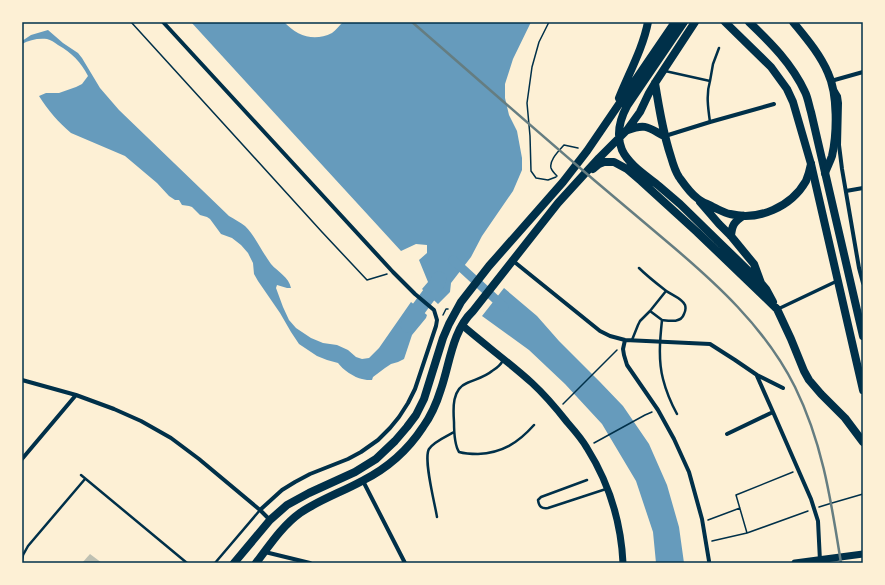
<svg xmlns="http://www.w3.org/2000/svg" width="885" height="585" viewBox="0 0 885 585" font-family="Barlow,sans-serif">
<rect width="100%" height="100%" fill="#fdf0d5"/>
<path fill="#669bbc" d="M191 22H284C297 36 314 42 332 33 336 30 340 25 343 22H531L513 59 505 84V98L509 115 517 131 522 158V170L513 191 482 236 471 257 451 283 450 292 438 304 422 289 428 282 419 260 427 253V245L416 244 401 251Z
M48 30 63 43 78 53 82 58 100 88 119 110 229 216C234 219 240 222 245 226 256 237 262 252 271 264 278 272 289 277 291 288H287L277 285 276 288 283 307 289 320 296 328 311 338 323 343 337 345 348 350 356 357 362 359 369 358 379 348 411 302 427 315 426 318 412 335 404 359 398 362 391 364 385 368 373 377 372 380C369 380 365 380 362 379 355 378 342 369 338 363L327 360 317 356 299 344 291 332 280 313 258 281 254 274 253 263 248 253 241 245 232 238 221 234 210 219 207 217 200 215 192 207 189 206 182 205 179 200H175L169 196 157 183 125 156 71 133C58 122 48 110 39 96L46 93H59L76 87 82 84 88 76C81 62 72 53 58 45 54 42 51 40 47 39 38 38 29 40 22 44V41L31 35Z
M504 288 537 316 559 341 600 382 623 406 649 444 667 485 679 527 684 563H656L653 532 636 481 602 424 565 384 529 350 482 316Z"/>
<g fill="none" stroke-linecap="round" stroke-linejoin="round">
<path stroke="#669bbc" stroke-width="9" d="M453 260 504 307"/>
<path stroke="#669bbc" stroke-width="15" d="M408 325 411 319 437 284 439 279"/>
</g>
<path fill="#bec0b2" d="M90 554 102 563H82Z"/>
<g fill="none" stroke-linecap="round" stroke-linejoin="round">
<path stroke="#003049" stroke-width="1.5" d="M131 22 322 232 367 280 387 274
M549 22 539 42 532 67 527 103 530 136 531 171 536 178 548 180 556 177
M557 176C555 174 552 171 551 168 549 160 559 151 564 145L578 148
M443 315 446 309H448
M563 404 617 350
M594 443 645 415 652 412
M793 472 736 495 747 533 808 511
M819 507 832 503 863 494
M708 520 740 508
M712 541 747 533"/>
<path stroke="#003049" stroke-width="2.5" d="M665 71 710 81C706 94 708 108 710 122
M710 81 713 64 719 48
M639 268C647 276 656 283 665 290 671 295 682 298 685 305 686 308 685 312 684 314 681 323 670 321 662 320
M650 311 666 291
M632 340 638 325 640 321 650 311 662 320C660 339 658 360 663 379 666 391 671 403 677 414
M503 360C501 365 497 368 492 371 485 377 476 379 467 383 452 389 453 408 454 422 454 431 454 444 459 452 466 454 472 454 478 454 502 453 518 443 534 425
M81 475 187 563
M587 480 541 497 538 500C539 507 542 509 548 508L606 489
M437 517C435 504 423 459 429 449 433 442 447 436 454 432
M22 561 23 555 28 546 85 479
M215 563 260 510"/>
<path stroke="#003049" stroke-width="3.5" d="M778 309 837 281"/>
<path stroke="#003049" stroke-width="4" d="M163 22 393 272 415 294 434 310 437 320 436 326 415 389 408 403 399 417 390 428 378 440 361 452 348 459 310 474 295 482 282 490 260 510
M831 81 863 72
M836 91 839 96 840 103 839 145 842 169 859 268 863 283
M665 136 710 122 774 104
M846 191 863 188
M512 260 600 331 610 336 625 340 710 344 735 360 757 375 783 388
M625 340 623 349 624 355 627 365 658 410 674 439 689 472 702 519 709 561
M757 376 773 412 811 499 818 521 820 561
M22 380 76 395 114 409 141 421 171 438 199 459 260 510 270 520
M727 434 773 412
M22 459 76 395
M363 481 405 563
M265 552 310 563"/>
<path stroke="#003049" stroke-width="7" d="M462 325C485 345 510 363 532 383 545 395 556 408 567 422 574 430 582 439 587 448 609 483 621 522 623 563
M795 563 863 554"/>
<path stroke="#003049" stroke-width="8" d="M725 22 771 67 787 89 793 102 811 164 863 390
M749 22C771 43 792 64 805 92 808 98 809 106 811 112L863 336"/>
<path stroke="#003049" stroke-width="8" d="M684 22 627 106C620 119 616 135 622 150 629 165 647 176 659 186 666 192 673 198 680 204 707 230 734 257 761 283
M793 22C806 38 820 54 828 73 838 94 837 134 832 156 830 162 827 167 825 173
M655 83C659 108 663 133 671 157 673 164 675 171 679 177 684 184 690 193 697 198 701 202 708 204 713 207 718 209 724 213 730 214 759 221 791 207 806 181 808 176 810 169 811 164
M619 98C629 73 643 48 648 22
M628 130C646 123 649 128 664 136
M593 169 599 164 604 162H614L627 169 641 181 697 232 777 309 791 339 804 371 809 380 821 394 845 418 863 442
M700 202 719 224 731 236 749 258 754 264 761 283 766 289 773 302
M731 236C732 225 734 222 743 216
M234 563 270 520 287 505 309 493 355 472 376 459 395 441 407 427 416 415 424 399 443 338 449 324 461 302 489 266 563 182 587 151 675 22
M256 563C269 546 282 526 300 513 319 500 342 492 362 481 386 469 408 450 423 427 431 416 437 402 441 389 450 363 452 331 473 311L558 203 599 158 627 130 640 112 649 93 655 83 695 22"/>
<path stroke="#657d81" stroke-width="2.5" d="M412 22C473 75 533 128 594 180 618 200 641 220 665 240 715 282 765 327 795 387 823 444 831 501 841 563"/>
</g>
<rect width="885" height="585" fill="none" stroke="#fdf0d5" stroke-width="46"/>
<rect x="23" y="23" width="839" height="539" fill="none" stroke="#003049" stroke-width="1.5"/>
</svg>
